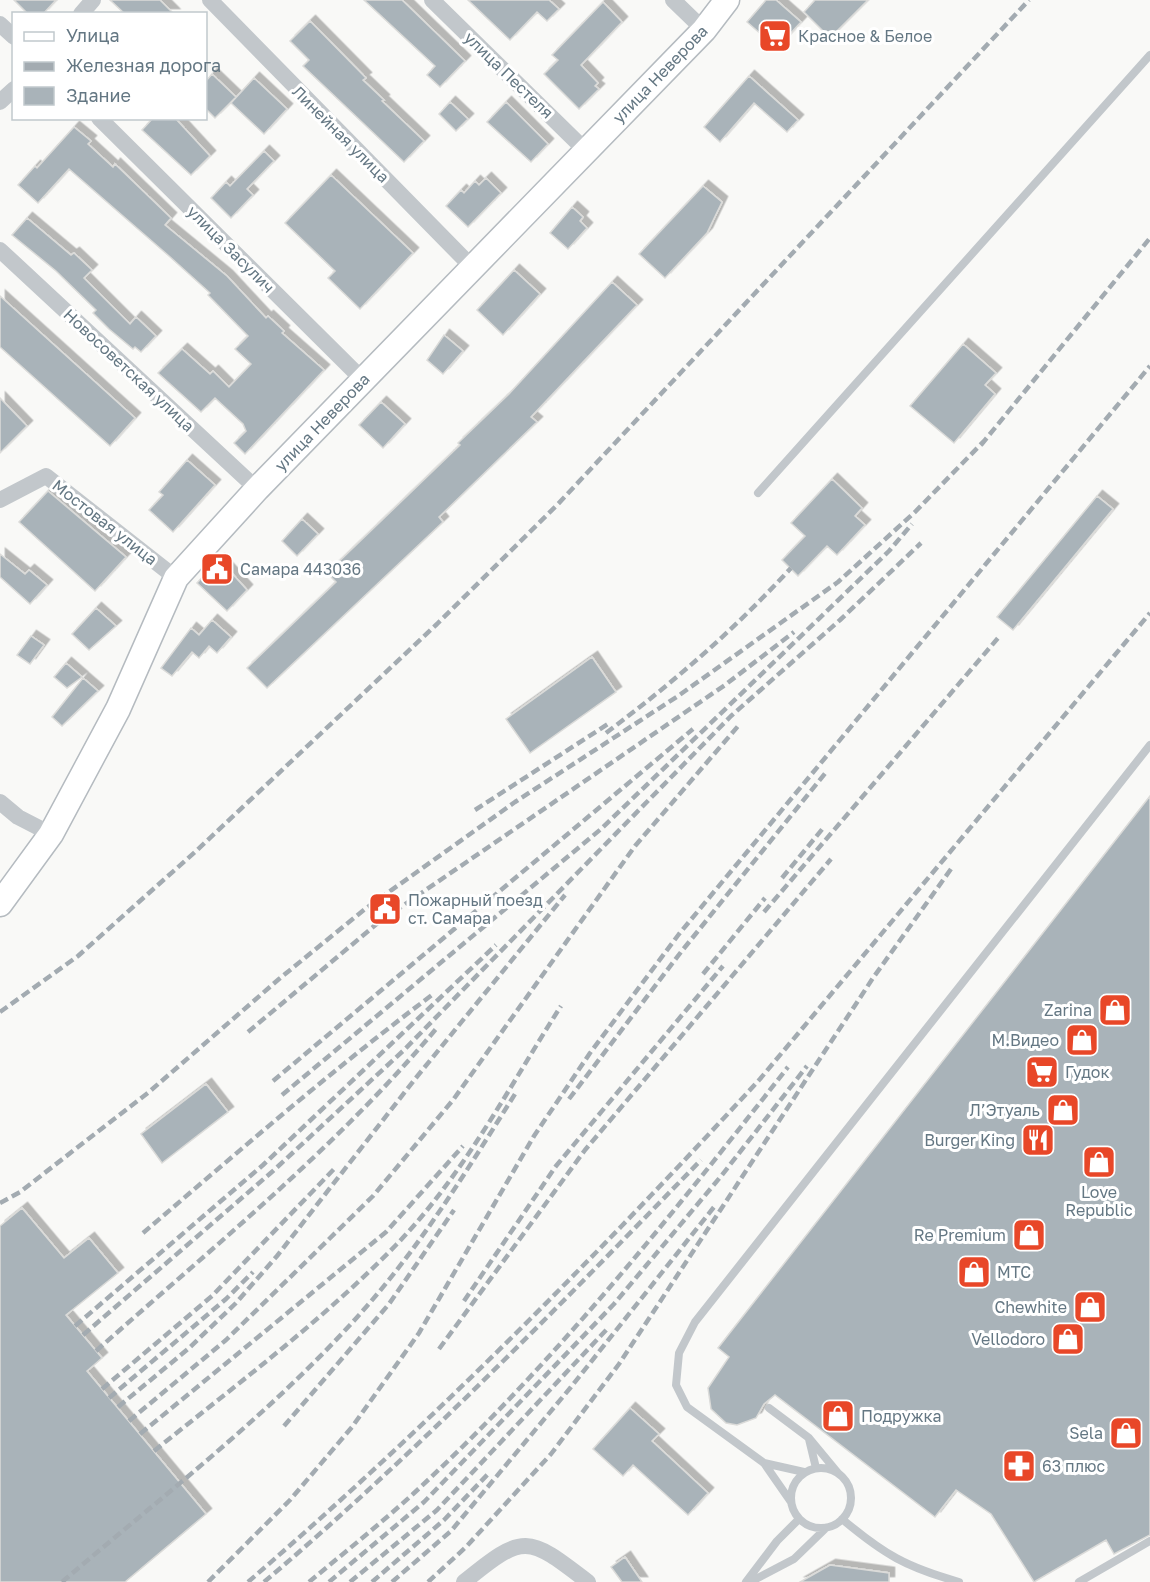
<svg xmlns="http://www.w3.org/2000/svg" width="1150" height="1582" viewBox="0 0 1150 1582" font-family="'Golos Text',sans-serif">
<defs>
<filter id="shadow"><feDropShadow dx="5.5" dy="-5.5" stdDeviation="0" flood-color="#0004"/></filter>
</defs>
<rect width="100%" height="100%" fill="#f9f9f7"/>
<path fill="#a9b3b9" stroke="#dbdbd9" stroke-width="1.5" filter="url(#shadow)" d="M14 0H56L43 14H28Z
M110 0H160L174 14H125Z
M364 0H402L465 61 440 87 427 75 435 66Z
M468 0H549L559 9 547 21 537 12 510 40Z
M766 0H776L801 22 777 48 747 22Z
M815 0H868L830 38 804 12Z
M603 2 622 22 581 65 598 83 595 86 599 89 579 109 544 74 558 60 552 55Z
M310 21 366 78 363 80 384 100 382 101 424 141 404 162 303 66 309 60 290 41Z
M212 74 236 97 215 118 206 109V81Z
M749 76 798 120 787 132 754 103 720 142 704 127Z
M254 78 287 109 264 134 231 103Z
M450 102 468 119 456 131 439 114Z
M506 102 548 144 531 162 487 122Z
M153 118H175L210 156 191 175 142 130Z
M74 127 91 141 88 144 113 167 115 164 171 218 165 225 227 276 266 318 268 316 284 331 282 333 324 370 245 454 234 443 246 431 243 424 215 398 201 412 158 373 182 349 210 374 213 371 229 387 251 364 235 349 248 336 208 295 210 293 169 256 69 169 38 203 18 185 35 166 37 168Z
M264 151 274 161 247 189 253 195 231 218 211 198 226 182 230 186Z
M331 175 413 253 360 309 328 278 335 271 285 223Z
M486 178 501 193 468 227 446 206 461 190 464 193 475 181 479 185Z
M703 186 722 202 707 233 665 278 639 254Z
M572 207 583 217 580 221 587 228 568 249 550 233Z
M27 218 71 255 74 253 92 270 84 278 130 324 136 317 156 336 141 352 135 347 133 349 109 329 93 313 96 310 56 271 12 235Z
M514 270 540 294 503 335 477 310Z
M612 282 637 305 531 417 537 422 439 517 443 522 267 688 247 668 336 582 327 573 460 445 458 443 509 394Z
M0 296 135 418 110 446 0 347Z
M444 335 463 351 443 374 427 360Z
M963 344 996 373 985 385 995 394 954 443 910 406Z
M0 398 27 426 0 453Z
M381 402 405 424 383 448 359 425Z
M187 460 215 485 173 532 149 510 163 495 159 492Z
M832 479 862 508 855 516 865 525 837 555 827 546 798 576 782 560 805 536 791 523Z
M48 491 126 557 95 591 19 522Z
M1097 496 1113 509 1013 630 997 617Z
M302 519 318 534 297 556 282 541Z
M0 554 25 574 29 570 47 585 30 604 0 577Z
M219 559 247 590 227 611 197 583Z
M96 608 116 626 89 650 72 634Z
M212 620 231 637 217 653 209 646 199 658 192 652 172 676 161 668 191 628 199 635Z
M31 636 44 645 30 664 17 655Z
M592 657 616 692 530 753 506 719Z
M66 663 82 677 67 688 54 677Z
M83 678 98 691 62 726 52 717Z
M1150 796V1535L1114 1554 1106 1540 1034 1582 991 1514 956 1490 935 1517 775 1395 764 1404 756 1418 737 1425 726 1423 711 1409 708 1388 729 1357 718 1348Z
M206 1084 228 1112 162 1163 141 1134Z
M22 1208 64 1258 89 1238 118 1273 66 1315 102 1358 87 1371 206 1514 125 1582H0V1226Z
M630 1408 659 1434 652 1441 708 1493 688 1515 633 1465 623 1476 593 1449Z
M625 1557 642 1582H622L611 1567Z
M830 1565 889 1573V1582H800Z"/>
<g fill="none" stroke-linecap="round" stroke-linejoin="round">
<g stroke="#b5bbc0" stroke-width="27">
<path id="secondary" d="M0 904 51 834 118 709 176 578 257 489 704 30 727 0"/>
</g>
<path stroke="#c2c7cb" stroke-width="8" d="M758 493 1150 55
M769 1408 809 1438 838 1473
M809 1439 816 1468
M764 1463 804 1472
M791 1498a30 30 0 1 1 60 0a30 30 0 1 1-60 0Z
M791 1502 764 1463 687 1407 676 1385 679 1353 695 1322 1150 745
M842 1519C885 1555 906 1567 959 1582
M746 1582 777 1541 799 1519
M750 1582 794 1559 826 1528
M1079 1582 1150 1541"/>
<path stroke="#c2c7cb" stroke-width="16" d="M210 0 473 268
M432 0 586 151
M673 0 704 30
M81 14 93 0
M0 24 14 37
M0 102 14 89
M99 118 363 380
M0 250 257 489
M0 500 46 476 176 578
M0 802 18 817 51 834
M464 1582C524 1533 527 1535 588 1582"/>
<use href="#secondary" stroke="#fff" stroke-width="24"/>
<path stroke="#a3abb1" stroke-width="4.5" stroke-dasharray="9 4.5" stroke-linecap="butt" d="M981 445 1150 238
M606 733C675 681 732 632 791 568
M475 810 611 722
M782 878 824 827
M764 912 998 638
M703 974 765 898
M0 1012 78 956 195 852 437 624 558 504 1029 0
M248 1032 379 922 725 685 794 632
M273 1081 693 729
M282 1095 601 829 889 551 912 524
M569 1099 681 952 827 771
M0 1203 20 1192 149 1092 279 979 365 909 515 802 678 696 838 582 915 512 986 439
M143 1233C238 1152 332 1070 432 995
M464 1301 556 1166 723 966
M75 1326 263 1165 496 945
M83 1335 273 1171 404 1050 731 716 840 620 921 543
M439 1349 585 1150 831 859
M96 1351C212 1248 336 1148 436 1029
M102 1389 212 1296 335 1168
M109 1398 226 1299 253 1272
M118 1407 188 1349 236 1303 277 1256 415 1079 565 895
M129 1421 226 1340 373 1196 453 1100 635 846 739 725
M284 1426 389 1304 454 1210
M140 1434 386 1232 463 1146
M154 1451C236 1385 322 1321 396 1245 463 1176 509 1087 561 1006
M62 1582C166 1493 277 1409 367 1306 424 1241 469 1167 515 1094
M208 1582 290 1500 352 1427 419 1333 534 1136 590 1053 679 934 1150 366
M248 1582C429 1426 598 1255 760 1079L1150 613
M264 1582C418 1452 560 1305 701 1160
M309 1582C344 1553 380 1524 413 1494 553 1365 671 1216 788 1067
M329 1582 424 1502 614 1304 722 1175 807 1066
M350 1582 437 1510 608 1328
M372 1582 444 1520 488 1474
M392 1582 451 1531 571 1387 714 1207
M428 1582 466 1547 551 1454 619 1364 873 978 951 869"/>
</g>
<defs>
<g id="supermarket-square" transform="scale(1.725)"><rect x="-9" y="-9" width="18" height="18" rx="4" fill="#e84728" stroke="#fff"/><path d="M-6-5.5h2.5l.6 2H6L4.5 2H-2.5L-4.4-4H-6ZM-1.5 3.2a1.3 1.3 0 1 0 .1 0ZM3 3.2a1.3 1.3 0 1 0 .1 0Z" fill="#fff"/></g>
<g id="civic-square" transform="scale(1.725)"><rect x="-9" y="-9" width="18" height="18" rx="4" fill="#e84728" stroke="#fff"/><path d="M-.6-6.5H3V-4.5H.6V-3L4-1V1h2V6H-6V1h2V-1L-.6-3ZM-1.2 2.5V6h2.4V2.5Z" fill="#fff"/></g>
<g id="shop-square" transform="scale(1.725)"><rect x="-9" y="-9" width="18" height="18" rx="4" fill="#e84728" stroke="#fff"/><path d="M-5-2.5h2.3a2.7 3.5 0 0 1 5.4 0H5L5.5 6h-11ZM-1.5-2.5h3a1.5 2.3 0 0 0-3 0Z" fill="#fff"/></g>
<g id="restaurant-square" transform="scale(1.725)"><rect x="-9" y="-9" width="18" height="18" rx="4" fill="#e84728" stroke="#fff"/><path d="M-5-6h1v4h1v-4h1v4h1v-4h1v5L-1.5 .5V6h-2V.5L-5-1ZM5-6V6H3V1.5H1.5Q1.5-4 5-6Z" fill="#fff"/></g>
<g id="pharmacy-square" transform="scale(1.725)"><rect x="-9" y="-9" width="18" height="18" rx="4" fill="#e84728" stroke="#fff"/><path d="M-2-6h4v4h4v4h-4v4h-4v-4h-4v-4h4Z" fill="#fff"/></g>
</defs>
<g fill-rule="evenodd">
<use href="#supermarket-square" x="775" y="36"/>
<use href="#civic-square" x="217" y="569"/>
<use href="#civic-square" x="385" y="909"/>
<use href="#shop-square" x="1115" y="1010"/>
<use href="#shop-square" x="1082" y="1040"/>
<use href="#supermarket-square" x="1042" y="1072"/>
<use href="#shop-square" x="1063" y="1110"/>
<use href="#restaurant-square" x="1038" y="1140"/>
<use href="#shop-square" x="1099" y="1162"/>
<use href="#shop-square" x="1029" y="1235"/>
<use href="#shop-square" x="974" y="1272"/>
<use href="#shop-square" x="1090" y="1307"/>
<use href="#shop-square" x="1068" y="1339"/>
<use href="#shop-square" x="838" y="1416"/>
<use href="#shop-square" x="1126" y="1433"/>
<use href="#pharmacy-square" x="1019" y="1466"/>
</g>
<g text-anchor="middle" stroke-width="6" stroke-linejoin="round" paint-order="stroke">
<g font-size="16" fill="#647783" stroke="#fff" text-anchor="end">
<text x="798" y="42" text-anchor="start">Красное &amp; Белое</text>
<text x="240" y="575" text-anchor="start">Самара 443036</text>
<text x="408" y="906" text-anchor="start">Пожарный поезд<tspan x="408" dy="18">ст. Самара</tspan></text>
<text x="1092" y="1016">Zarina</text>
<text x="1059" y="1046">М.Видео</text>
<text x="1065" y="1078" text-anchor="start">Гудок</text>
<text x="1040" y="1116">Л’Этуаль</text>
<text x="1015" y="1146">Burger King</text>
<text x="1099" y="1198" text-anchor="middle">Love<tspan x="1099" dy="18">Republic</tspan></text>
<text x="1006" y="1241">Re Premium</text>
<text x="997" y="1278" text-anchor="start">МТС</text>
<text x="1067" y="1313">Chewhite</text>
<text x="1045" y="1345">Vellodoro</text>
<text x="861" y="1422" text-anchor="start">Подружка</text>
<text x="1103" y="1439">Sela</text>
<text x="1042" y="1472" text-anchor="start">63 плюс</text>
</g>
<g font-size="16" fill="#647783" stroke="#fff">
<text transform="translate(660 74) rotate(-46)" y="6">улица Неверова</text>
<text transform="translate(509 75) rotate(44)" y="6">улица Пестеля</text>
<text transform="translate(341 134) rotate(45)" y="6">Линейная улица</text>
<text transform="translate(231 249) rotate(45)" y="6">улица Засулич</text>
<text transform="translate(129 370) rotate(43)" y="6">Новосоветская улица</text>
<text transform="translate(322 422) rotate(-46)" y="6">улица Неверова</text>
<text transform="translate(105 522) rotate(38)" y="6">Мостовая улица</text>
</g>
</g>
<rect x="12" y="12" width="195" height="108" fill="#ffffff" stroke="#c1c9cd" stroke-width="1.5"/>
<rect x="24" y="32" width="30" height="9" fill="#ffffff" stroke="#c1c9cd" stroke-width="1.5"/>
<text x="66" y="42" font-size="18" fill="#647783">Улица</text>
<rect x="24" y="62" width="30" height="9" fill="#a3abb1" stroke="#c1c9cd" stroke-width="1.5"/>
<text x="66" y="72" font-size="18" fill="#647783">Железная дорога</text>
<rect x="24" y="87" width="30" height="18" fill="#a9b3b9" stroke="#c1c9cd" stroke-width="1.5"/>
<text x="66" y="102" font-size="18" fill="#647783">Здание</text>
</svg>
